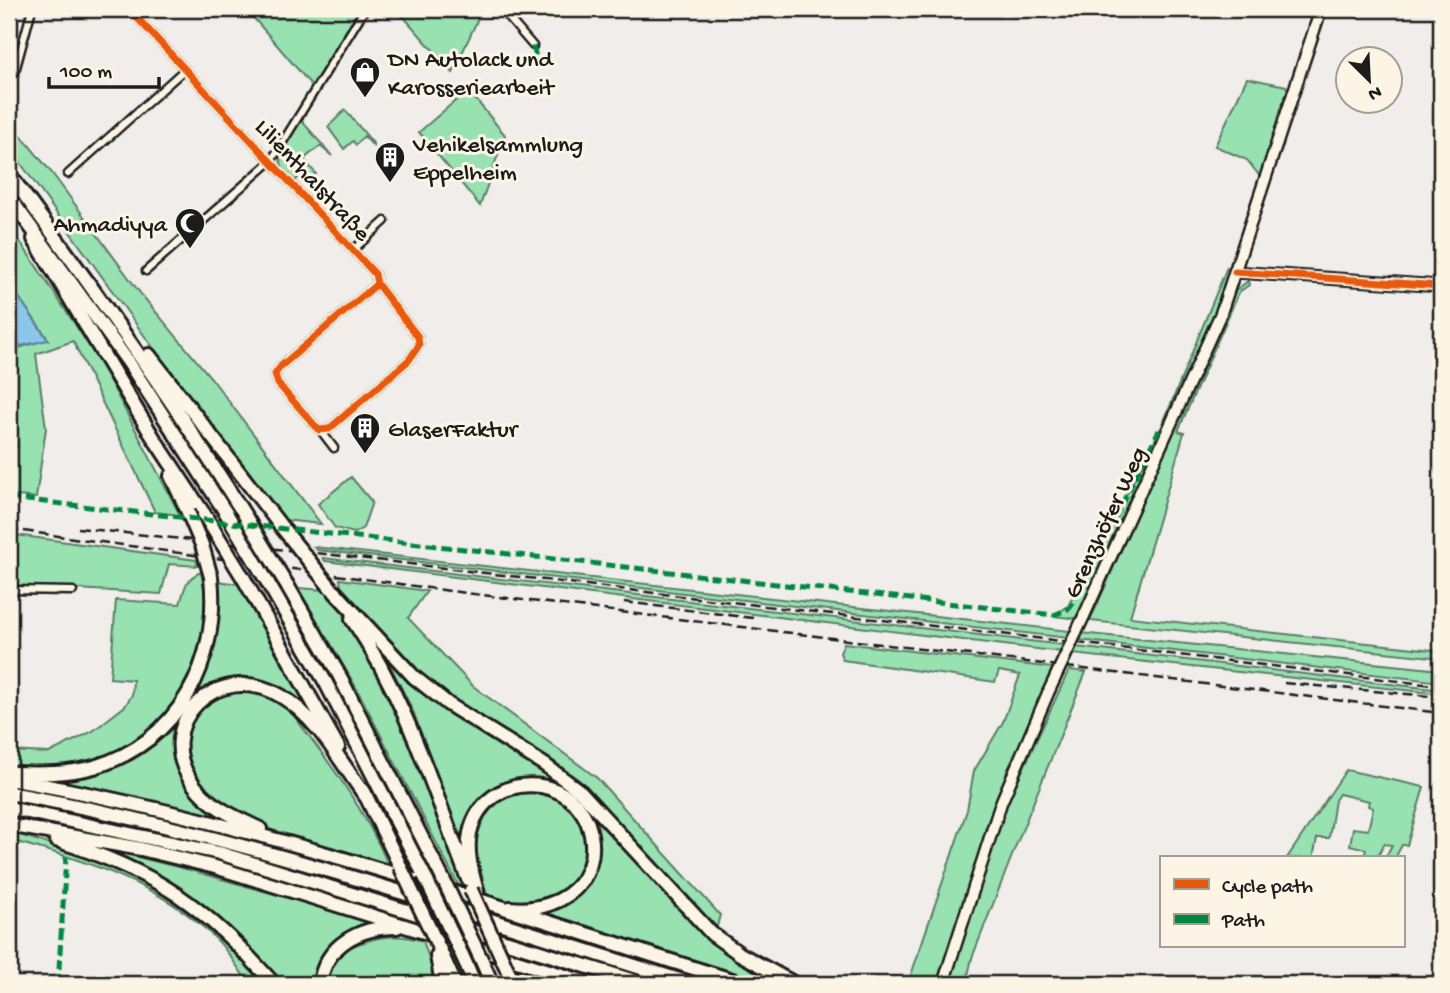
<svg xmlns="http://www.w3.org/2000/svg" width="1450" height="993" viewBox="0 0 1450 993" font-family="'Gochi Hand',sans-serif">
<rect width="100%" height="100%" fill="#f0edea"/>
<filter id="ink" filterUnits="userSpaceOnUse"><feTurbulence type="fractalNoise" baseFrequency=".0143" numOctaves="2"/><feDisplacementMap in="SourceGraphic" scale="14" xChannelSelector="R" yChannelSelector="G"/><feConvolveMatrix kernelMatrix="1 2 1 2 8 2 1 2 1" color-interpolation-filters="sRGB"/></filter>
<g filter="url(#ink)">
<path fill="#98e1b1" stroke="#5a7e66" stroke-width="2" d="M246 9H359L312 86Z
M409 9H480L481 12 453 73 402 15Z
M1247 78 1286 86 1290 94 1262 179 1247 160 1215 146Z
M468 90 505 135 480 206 419 132Z
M345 110 373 143V146L364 136 356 145 353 141 344 149 328 127Z
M301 120 332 156 320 146 304 159 316 174 308 180 302 174 295 181 283 169 279 156Z
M9 121 52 173 140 293 212 379 321 524 284 520 184 391 9 147Z
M9 225 100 362 180 515 155 512 73 341 36 354 46 428 36 498 9 495V450L18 446 9 424V343L12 350 48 339 9 283Z
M1227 267 1233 269 1200 357 1079 619 1054 616 1068 606 1162 426Z
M1248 281 1249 285 1239 292 1178 431 1184 433 1130 617 1441 651V658L1090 621 1235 291Z
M351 477 372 502 363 528 354 533 335 528 318 504Z
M9 534 196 560 198 566 169 564 161 594 9 585Z
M314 547 1070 631 1068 638 317 550Z
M323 558 1064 645 1061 652 325 561Z
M201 572C204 588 208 605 207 621 206 639 199 656 192 672 156 749 90 773 9 766V751L49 753 93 731 125 706 132 695 133 680 110 678 116 600 180 604C185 589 184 579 201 572Z
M340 579 427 591 408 618 473 686 597 778 720 915 713 941 785 984H762L532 913 562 905 574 883C541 904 527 905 488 899L475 849 478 825 463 850 413 711 386 657 412 683 385 641 341 588Z
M217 581 239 584 316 719 287 694 271 686C314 743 362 800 389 867 324 848 245 832 197 780L231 821 53 780 97 771 176 720 198 687 213 650 219 618Z
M298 588 325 590 358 629 383 674 467 887 458 885 357 689Z
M1080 633 1441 670V682L1079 640Z
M844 643 1053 668 985 829 992 836 1069 670 1086 672 1015 848 972 958 966 984H908L967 810 974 771 1003 722 1020 675 999 671 995 682 843 660 840 653Z
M1076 647 1441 690V694L1072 654Z
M1346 770 1424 787 1407 845H1402L1395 858H1385L1392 845 1384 844 1377 858H1364L1366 849 1350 845 1353 828 1368 830 1373 808 1368 806 1369 801 1339 794 1335 800 1329 838H1317L1313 858H1287Z
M9 832C73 851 141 870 194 912 220 934 243 959 266 984H250C237 969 230 952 215 938 160 883 82 859 9 840Z
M108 850 190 870 379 924 340 940 348 948C375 937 395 932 423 941L438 984H282C224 918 187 890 108 850Z"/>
<path fill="#8bc6eb" stroke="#5f8298" stroke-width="2" d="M9 283 48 340 20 346 9 319Z"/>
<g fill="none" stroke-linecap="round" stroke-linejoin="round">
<g stroke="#1c1c1c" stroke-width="11">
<path id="street" d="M129 9 375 274 377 284 418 337 419 345 409 360 329 429 319 430 278 384 275 374 281 366 377 284
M501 9 533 46
M14 75 32 9
M68 174 185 69
M353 250 385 221
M146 271 271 161 365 9
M321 431 334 448
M9 590 73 591"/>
</g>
<g stroke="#1c1c1c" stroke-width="15">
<path id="secondary" d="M1235 272 1441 286
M1084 616 1221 313 1321 9
M943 984 1001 803 1048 693"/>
</g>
<g stroke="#1c1c1c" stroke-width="18">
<path id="highway" d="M9 174C92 286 173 400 247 519
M9 197 129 363 228 516
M34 239 153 437 204 514
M149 355 280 525
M171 476 188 512
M244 579 338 747
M268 583 326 683 424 875
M287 585 338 673 444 881
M335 592 414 677 448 704 545 765 581 792 712 934 740 954 795 984
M352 619C408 702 432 787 468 879
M14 773C41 774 68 774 94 767 179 742 220 661 211 577
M9 779C260 822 501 909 745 984
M363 790 400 866
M9 793C241 834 467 914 692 984
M9 808 219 853 644 984
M9 825 141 849 215 867 591 984
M260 829C237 818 210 807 194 785 149 725 218 658 281 696 318 718 341 763 366 797
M56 840C159 873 202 904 274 984
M477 891C472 873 466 852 470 833 484 768 579 770 591 835 594 851 591 867 582 881 566 903 537 911 510 908
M439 948 455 984
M462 955 475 984
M437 956 442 984
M482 961 492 984
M507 969 514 984
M320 984C325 944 360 927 397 927"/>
</g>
<use href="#street" stroke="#fcf5e5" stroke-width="6"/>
<use href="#secondary" stroke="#fcf5e5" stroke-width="10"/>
<use href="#highway" stroke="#fcf5e5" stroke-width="12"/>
<path stroke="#1c1c1c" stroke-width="2.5" stroke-dasharray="10 5" stroke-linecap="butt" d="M78 528 325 554 1441 686
M9 529 450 591 1441 713
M624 602 753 618
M1284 683 1441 697"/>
<g stroke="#1c1c1c" stroke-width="15" stroke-linecap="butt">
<path id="secondary-bridge" d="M1048 693 1084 616"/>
</g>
<g stroke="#1c1c1c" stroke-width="18" stroke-linecap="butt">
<path id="highway-bridge" d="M188 512 202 545 211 577
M204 514 244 579
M228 516 268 583
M247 519 287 585
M280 525 331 588
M400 866 439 948
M424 875 462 955
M444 881 482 961
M471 890 507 969"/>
</g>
<use href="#secondary-bridge" stroke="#fcf5e5" stroke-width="10"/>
<use href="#highway-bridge" stroke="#fcf5e5" stroke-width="12"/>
<path stroke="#00873e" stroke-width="5" stroke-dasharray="10 5" stroke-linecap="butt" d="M533 46 536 57
M9 498 1054 615 1070 608 1159 430
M58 984 66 857"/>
<g stroke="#fcf5e5" stroke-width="11">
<path id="cycleway" d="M129 9 375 274 377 284 418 337 419 345 409 360 329 429 319 430 278 384 275 374 281 366 377 284
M1235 272 1441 286"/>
</g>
<use href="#cycleway" stroke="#e8590c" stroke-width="7"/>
</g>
</g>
<defs>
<g id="shop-pin" transform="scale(1.575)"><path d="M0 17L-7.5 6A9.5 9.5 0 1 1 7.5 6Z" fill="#1c1c1c" stroke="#fcf5e5"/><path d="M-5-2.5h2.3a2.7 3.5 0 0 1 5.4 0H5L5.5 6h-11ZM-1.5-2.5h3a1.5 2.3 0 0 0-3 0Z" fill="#fff"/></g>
<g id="building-pin" transform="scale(1.575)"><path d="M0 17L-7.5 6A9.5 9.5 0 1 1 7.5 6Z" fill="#1c1c1c" stroke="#fcf5e5"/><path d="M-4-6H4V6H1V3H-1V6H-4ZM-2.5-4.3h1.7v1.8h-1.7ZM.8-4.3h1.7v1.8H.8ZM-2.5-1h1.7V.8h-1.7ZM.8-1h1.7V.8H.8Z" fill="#fff"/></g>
<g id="mosque-pin" transform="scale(1.575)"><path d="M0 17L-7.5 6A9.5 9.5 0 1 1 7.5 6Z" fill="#1c1c1c" stroke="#fcf5e5"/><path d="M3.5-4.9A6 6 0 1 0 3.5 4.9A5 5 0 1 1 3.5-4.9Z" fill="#fff"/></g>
</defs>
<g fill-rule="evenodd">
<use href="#shop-pin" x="365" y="72"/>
<use href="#building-pin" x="390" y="157"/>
<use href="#mosque-pin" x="190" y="223"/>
<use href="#building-pin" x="365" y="428"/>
</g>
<g text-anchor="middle" stroke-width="6" stroke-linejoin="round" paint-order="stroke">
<g font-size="24" fill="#1c1c1c" stroke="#fcf5e5" text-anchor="start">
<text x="388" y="66">DN Autolack und<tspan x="388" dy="28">Karosseriearbeit</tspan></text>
<text x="413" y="151">Vehikelsammlung<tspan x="413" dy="28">Eppelheim</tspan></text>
<text x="167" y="231" text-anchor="end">Ahmadiyya</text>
<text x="388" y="436">GlaserFaktur</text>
</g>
<g font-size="24" fill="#1c1c1c" stroke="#fcf5e5">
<text transform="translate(314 179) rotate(47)" y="8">Lilienthalstraße</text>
<text transform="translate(1104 522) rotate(-65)" y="8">Grenzhöfer Weg</text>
</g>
</g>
<rect width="1450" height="993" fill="none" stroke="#fcf5e5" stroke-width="35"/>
<rect x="18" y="18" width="1415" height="958" fill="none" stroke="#1c1c1c" stroke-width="2.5" filter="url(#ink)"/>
<rect x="1160" y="856" width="245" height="91" fill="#fcf5e5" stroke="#a29e95" stroke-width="2"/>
<rect x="1174" y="879" width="35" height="10" fill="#e8590c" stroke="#a29e95" stroke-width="2"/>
<text x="1222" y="892" font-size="21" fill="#1c1c1c">Cycle path</text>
<rect x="1174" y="914" width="35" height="10" fill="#00873e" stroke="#a29e95" stroke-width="2"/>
<text x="1222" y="926" font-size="21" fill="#1c1c1c">Path</text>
<g transform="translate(1369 80) rotate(156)"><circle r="33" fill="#fcf5e5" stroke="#a29e95" stroke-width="2"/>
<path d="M0-5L12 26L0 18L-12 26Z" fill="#1c1c1c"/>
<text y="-10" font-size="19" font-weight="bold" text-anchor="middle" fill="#1c1c1c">N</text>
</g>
<path d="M49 77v10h110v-10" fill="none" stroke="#1c1c1c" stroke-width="3.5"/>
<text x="60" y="77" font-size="21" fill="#1c1c1c" stroke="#fcf5e5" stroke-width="5" paint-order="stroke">100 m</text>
</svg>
